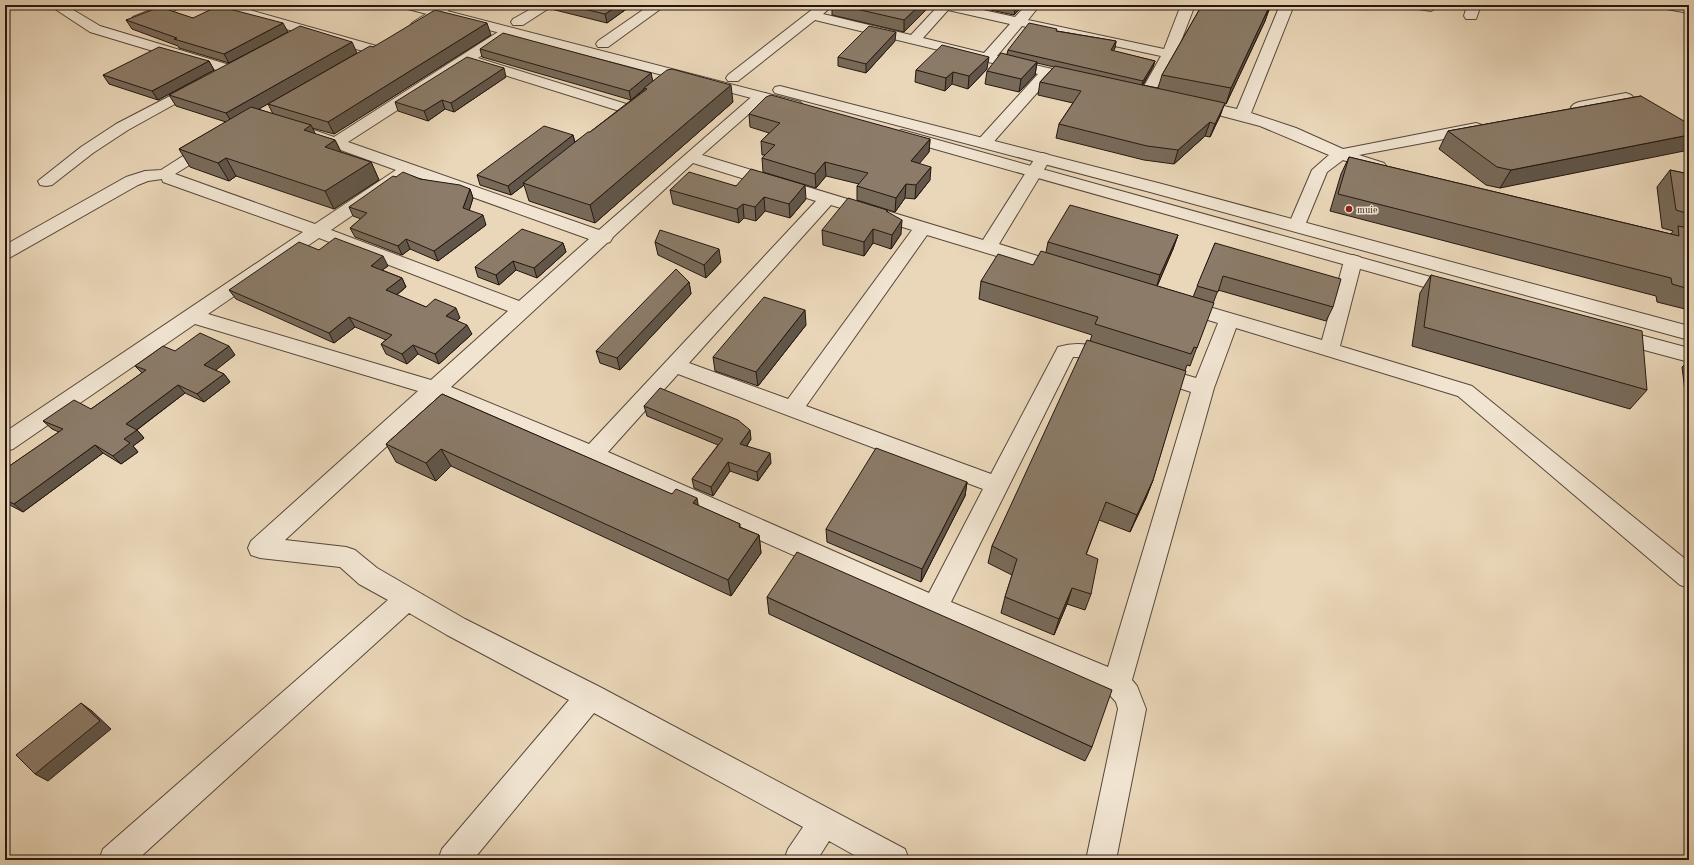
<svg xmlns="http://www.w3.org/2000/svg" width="1694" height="865" viewBox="0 0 1694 865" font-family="'Old Standard TT',serif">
<rect width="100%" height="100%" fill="#ead7b9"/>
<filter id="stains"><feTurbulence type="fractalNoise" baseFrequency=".005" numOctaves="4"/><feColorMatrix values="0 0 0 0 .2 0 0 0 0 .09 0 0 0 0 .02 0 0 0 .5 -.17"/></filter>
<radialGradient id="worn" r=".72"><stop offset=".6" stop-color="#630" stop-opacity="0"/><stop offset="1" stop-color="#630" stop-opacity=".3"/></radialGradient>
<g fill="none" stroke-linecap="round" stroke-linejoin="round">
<g stroke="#56473a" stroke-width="2">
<path id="minor" d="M49 5H65L100 26 233 66 235 69 233 72H223L90 32Z
M163 5H182L180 8 143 23H133L131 20 133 17Z
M211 5H232L380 47 382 50 380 53H370L213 8Z
M440 5H456L422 29H412L410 26 412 23Z
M538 5H554L523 25H513L511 22 513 19Z
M650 5H666L608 47H598L596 44 598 41Z
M818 5H829L831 7 823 14 911 35 939 5H960L1015 17 1026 5H1040L1028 20 1164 49 1181 5H1195L1176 54 1153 95 1151 98H1141L1139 95 1161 56 1022 26 997 56 1082 76 1084 79 1082 82 1077 83 1051 77 990 146 984 148 978 146 976 143 978 140 1038 74 815 20 738 81H728L726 78 728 75ZM948 10 1010 24 984 53 923 38Z
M1280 5H1294L1251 113 1296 128 1343 149 1476 123 1482 125 1484 128 1482 131 1476 133 1359 155 1384 163 1386 166 1384 169 1378 171 1343 160 1327 172 1303 230 1297 231 1291 230 1288 226 1312 170 1329 155 1260 126 1188 107 1185 104 1188 101 1193 99 1237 109Z
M1410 5H1436L1438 7 1431 11 1412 8Z
M1467 5H1481L1476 19H1466L1464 16Z
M1659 5H1689V13L1661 8Z
M506 29 511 30 513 33 511 36 478 58 636 107 639 110 636 113H626L469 64 348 142 599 230 756 93H766L768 96 766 99 702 155 983 240 1037 155 1043 153 1049 155 1051 158 999 244 1070 266 1072 270 1070 274 1063 276 1056 274 927 235 806 406 991 474 1058 347C1081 340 1096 346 1118 353L1121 358 1118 363C1103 367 1088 356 1073 357L951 602 1108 667 1191 392 1148 378 1145 373 1148 368 1155 366 1196 378 1218 323 1175 310 1172 305 1175 300 1182 299 1322 340 1344 261 1346 257 1353 255 1360 257 1362 261 1340 346 1472 386 1689 562V588L1680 585 1458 396 1236 328 1214 388 1132 680 1137 686 1146 709 1116 860H1086L1118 709 1116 702 1107 692C883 597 662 495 438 399L285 540 346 547 355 550 377 568 465 619 600 687 905 849 909 860H863L829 841 817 860H784L788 849 803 827 594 713 473 860H438L442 849 569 700 447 635 409 613 137 860H99L103 849 388 600 359 584 340 567 260 558 251 555 248 548 251 541 418 391 195 324 13 449 5 451V432L303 232 163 182 162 179 148 181 138 185 11 257 5 259V245L126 177 145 171 161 170 205 142 211 140 217 142 219 145 217 148 175 174 315 224 396 170 302 136 300 133 302 130 308 128 334 137 501 30ZM693 163 816 201 589 444 451 387 607 243 610 242 613 237ZM411 175 589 239 519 301 331 230ZM831 205 912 230 788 399 689 363ZM319 238 508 311 431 380 208 314ZM678 374 983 489 929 593 608 452Z
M197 82 202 83 204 86 202 89 128 130 93 153 52 185 46 186 40 185 38 181 81 147 116 124Z
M1626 93 1631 95 1634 98 1631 101 1579 112 1574 110 1571 107 1574 104 1579 102Z"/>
</g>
<g stroke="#56473a" stroke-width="2">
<path id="tertiary" d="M402 5H424L800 102 803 105 800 108H790L404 8Z
M780 86 1162 184 1689 326V340L1150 192 775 93 773 90 775 87Z
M902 130 1463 286 1466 290 1463 294 1456 296 896 138 894 135 896 132Z
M1614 328 1689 348V362L1607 340 1604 335 1607 330Z"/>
</g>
<use href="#minor" fill="#f1e5d2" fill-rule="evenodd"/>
<use href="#tertiary" fill="#f1e5d2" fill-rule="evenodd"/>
</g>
<path fill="#786a59" stroke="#251710" d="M550 5H632L607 23 551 9Z
M832 5H931L904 32 832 15Z
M967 5H1023L1014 15Z
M1202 5H1271L1270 10H1269L1265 21 1226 104H1224L1220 116 1210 137 1205 136 1174 164 1144 160 1056 138 1059 124 1073 103 1038 95 1040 82 1054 67 1037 63 1035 75 1019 92 985 84 987 71 1007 54 1008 50 1057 31 1116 41 1115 48 1113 51 1155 61 1153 67 1143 85 1158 88 1162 75Z
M193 18 288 32 229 63 179 48 178 46 132 29 126 20Z
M491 35 334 134 312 128 315 134 335 140 341 152 371 162 379 180 334 209 236 176 229 181 190 167 179 149 226 122 176 106 169 95 357 53 258 109 273 114 268 104 373 47Z
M895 41 866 73 838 66V57Z
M480 49 651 73 652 81 733 102 595 223 529 201 524 185 511 195 480 185 477 175 573 135 575 142 590 132 644 90V89L631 100 482 57Z
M209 61 214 70 158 100 109 84 103 75Z
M987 69 968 89 952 84 945 91 915 82 916 70Z
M506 77 454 112 445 109 428 121 398 111 395 102Z
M1641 96 1500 188 1486 185 1439 149 1448 131Z
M749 114 930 139 929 152 919 163 930 180 915 199 905 198 895 212 857 200V186L859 184 826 176 816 188 763 172 762 158 765 155H762L761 141 769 133 750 127Z
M1349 157 1671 234 1673 231 1662 228 1657 187 1670 170 1689 174V310L1657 302 1656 296 1330 211 1341 174Z
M396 177 420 179 470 189 473 198 469 210 486 225 438 261 410 249 402 255 355 237 350 228 361 219 353 216 349 207Z
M736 186 806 199 790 218 765 211 756 221 744 218 739 223 673 204 670 190Z
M887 210V211L901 234 891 249 873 243 864 256 823 245 822 230Z
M1178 235 1173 249 1157 286 1193 297 1215 243 1333 307 1326 321 1218 290 1190 366 1187 365 1185 371 1153 480 1146 498 1130 532 1099 520 1086 555 1091 594 1085 610 1067 604 1054 635 1001 613 1005 597 1012 575 988 563 992 546 1090 341 1092 335 979 299 981 281 1033 265 1046 252 1048 242Z
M655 242 721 262 706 278 658 255Z
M563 243 566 252 537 278 516 270 499 285 478 277 475 267Z
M319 250 388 266 382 270 402 278 406 287 397 295 426 307 460 318 457 320 472 334 439 364 418 354 407 364 386 354 381 344 386 340 355 327 334 343 236 299 229 290Z
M1431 275 1647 390 1630 409 1412 346 1420 293Z
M689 282 691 294 620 370 600 363 596 351Z
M806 325 758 386 715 371 713 357Z
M175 351 235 355 215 370 224 374 230 382 204 402 185 393 137 430 144 438 133 446 138 452 121 464 103 453 23 512 8 504 5 506V469L59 432 52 429 43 421 91 409 142 373 135 366Z
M1689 360V424L1682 367Z
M442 394 740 524V527L759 535 761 553 731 596 451 466 436 481 396 462 386 444Z
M644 406 751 439 747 446 771 463 758 481 730 471 713 496 694 488 692 479 718 445 647 416Z
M967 482 965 496 921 582 827 542 826 529Z
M767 597 1092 747 1085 761 769 614Z"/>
<path fill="#615649" stroke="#251710" d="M619 5H632L607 23 605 14Z
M920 5H931L904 32V20Z
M1016 5H1023L1014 15Z
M1270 5 1265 21 1226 104 1231 88Z
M283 23 288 32 229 63 224 54Z
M487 23 491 35 334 134 328 122Z
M896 32 895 41 866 73V64Z
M1116 41 1115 48 1109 57 1111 50Z
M352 42 357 53 233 124 226 113Z
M989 57 987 69 968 89 969 76Z
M209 61 214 70 158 100 152 91Z
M1155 61 1153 67 1141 87 1143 81Z
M1037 62 1035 75 1019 92 1021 79Z
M504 68 506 77 454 112 451 103Z
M953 72 952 84 945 91 946 78Z
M651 73 653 82 644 88V89L631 100 629 91Z
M731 85 733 102 595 223 590 205Z
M442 100 445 109 428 121 424 111Z
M1225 103 1220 116 1210 137 1215 124Z
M1210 122 1205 136 1174 164 1178 150Z
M311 125 320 143 304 130Z
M573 135 575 144 523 183 524 185 511 195 508 186Z
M1689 135V150L1500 188 1511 170Z
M930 139 929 152 910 175 911 161Z
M335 140 344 158 325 147Z
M226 158 236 176 229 181 218 163Z
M371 162 379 180 334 209 325 191Z
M825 162 826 176 816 188 815 174Z
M931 167 930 180 915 199 916 185Z
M906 184 905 198 895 212 896 198Z
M805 185 806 199 790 218 789 204Z
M470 189 473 198 467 218 463 208Z
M764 197 765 211 756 221 755 207Z
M743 204 744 218 739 223 737 209Z
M483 215 486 225 438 261 434 251Z
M902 220 901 234 891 249 892 235Z
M873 229V243L864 256V242Z
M1178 235 1173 249 1156 289 1160 275Z
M406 239 410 249 402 255 398 246Z
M563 243 566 252 537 278 534 268Z
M719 249 721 262 706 278 704 265Z
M383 256 388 266 375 275 371 266Z
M513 261 516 270 499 285 496 275Z
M402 278 406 287 390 300 386 290Z
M689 282 691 294 620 370 617 358Z
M456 308 460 318 450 326 446 316Z
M805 310 806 325 758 386 756 372Z
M349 317 355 327 334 343 329 333Z
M467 325 472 334 439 364 435 354Z
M413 345 418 354 407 364 402 354Z
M229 346 235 355 211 374 204 365Z
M224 374 230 382 204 402 197 394Z
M178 385 185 393 135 431 137 430 144 438 133 446 138 452 121 464 113 456 126 424Z
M750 430 751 439 742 453 740 444Z
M95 445 103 453 23 512 14 504Z
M441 449 451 466 436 481 426 463Z
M770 453 771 463 758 481 757 472Z
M728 462 730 471 713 496 711 487Z
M1153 480 1146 498 1130 532 1137 515Z
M967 482 965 496 921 582 922 569Z
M697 498 700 515 693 503Z
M5 502 8 504 5 506Z
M759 535 761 553 731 596 728 580Z
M1072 588 1067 604 1054 635 1059 619Z
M81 703 92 711 111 729 48 781 35 774Z"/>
<path fill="#8b7b68" stroke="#251710" d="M567 5H619L605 14Z
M839 5H920L904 20Z
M1202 5H1270L1231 88 1162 75Z
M218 6 283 23 224 54 174 39 177 38 126 20 160 7 193 18Z
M435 10 487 23 328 122 268 104 370 46 373 47 385 40Z
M1029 23 1057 29 1056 31 1116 41 1111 50 1155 61 1143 81 1008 50Z
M300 26 352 42 226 113 169 95Z
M869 26 896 32 866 64 838 57Z
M503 33 651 73 629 91 480 49Z
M942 45 989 57 969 76 953 72 946 78 916 70Z
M159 47 209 61 152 91 103 75Z
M1001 53 1037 62 1021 79 987 71Z
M467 57 504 68 451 103 442 100 424 111 395 102Z
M1055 66 1225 103 1215 124 1210 122 1178 150 1147 146 1059 124 1081 91 1040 82Z
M672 69 731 85 590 205 523 183 588 132H590L647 89 644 88 667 70Z
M771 95 930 139 911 161 931 167 916 185 906 184 896 198 857 186 868 173 825 162 815 174 762 158 775 145 761 141 780 123 749 114 766 97Z
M1641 96 1689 124V135L1511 170 1497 167 1448 131Z
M251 107 311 125 304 130 335 140 325 147 371 162 325 191 226 158 218 163 179 149Z
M544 126 573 135 508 186 477 175Z
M1349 157 1679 236 1678 226 1689 228V289L1672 284 1671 278 1338 194Z
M751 169 805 185 789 204 764 197 755 207 743 204 737 209 670 190 689 172 736 186Z
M1670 170 1689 174V214L1676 210Z
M403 172 420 179 460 185 470 189 463 208 483 215 434 251 406 239 398 246 350 228 367 213 349 207 393 176 396 177Z
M848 198 887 210 886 211 902 220 892 235 873 229 864 242 822 230Z
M1070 205 1178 235 1160 275 1048 242Z
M522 229 563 243 534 268 513 261 496 275 475 267Z
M660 230 719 249 704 265 655 242Z
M335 238 383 256 371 266 402 278 386 290 426 307 435 299 456 308 446 316 467 325 435 354 413 345 402 354 381 344 392 335 349 317 329 333 229 290 299 242 319 250Z
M1215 243 1341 279 1333 307 1223 276 1218 292 1197 286Z
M1041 251 1214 303 1197 348 1194 347 1191 354 1095 324 1098 317 981 281 998 254 1033 265Z
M676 269 689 282 617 358 596 351Z
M1431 275 1642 331 1647 390 1424 327Z
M764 297 805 310 756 372 713 357Z
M200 333 229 346 204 365 224 374 197 394 178 385 126 424 137 430 124 439 130 443 113 456 95 445 14 504 5 500V469L63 429 43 421 74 400 91 409 146 370 135 366 163 346 175 351Z
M1087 340 1186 371 1153 480 1137 515 1106 502 1086 554 1098 559 1091 594 1072 588 1059 619 1005 597 1017 559 992 546Z
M660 388 738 420 750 430 740 444 770 453 757 472 728 462 711 487 692 479 723 439 644 406Z
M442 394 672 494 676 489 697 498 693 503 740 524 739 527 759 535 728 580 441 449 426 463 386 444Z
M876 448 967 482 922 569 826 529Z
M797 552 1112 690 1092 747 767 597Z
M81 703 100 721 35 774 16 755Z"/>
<circle fill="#8f2418" stroke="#f1e5d2" stroke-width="1.5" cx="1349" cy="209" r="4"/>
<g text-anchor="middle" stroke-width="3" stroke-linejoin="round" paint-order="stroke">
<g font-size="10" fill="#251710" stroke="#f1e5d2" text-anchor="start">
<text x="1357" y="213">muie</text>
</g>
</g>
<rect width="1694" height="865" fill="none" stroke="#ead7b9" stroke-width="20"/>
<rect x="6" y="6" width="1682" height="853" fill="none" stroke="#251710" stroke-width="2"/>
<rect x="10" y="10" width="1674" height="845" fill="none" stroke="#251710"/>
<rect width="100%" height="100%" filter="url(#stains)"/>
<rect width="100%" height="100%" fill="url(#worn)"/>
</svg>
